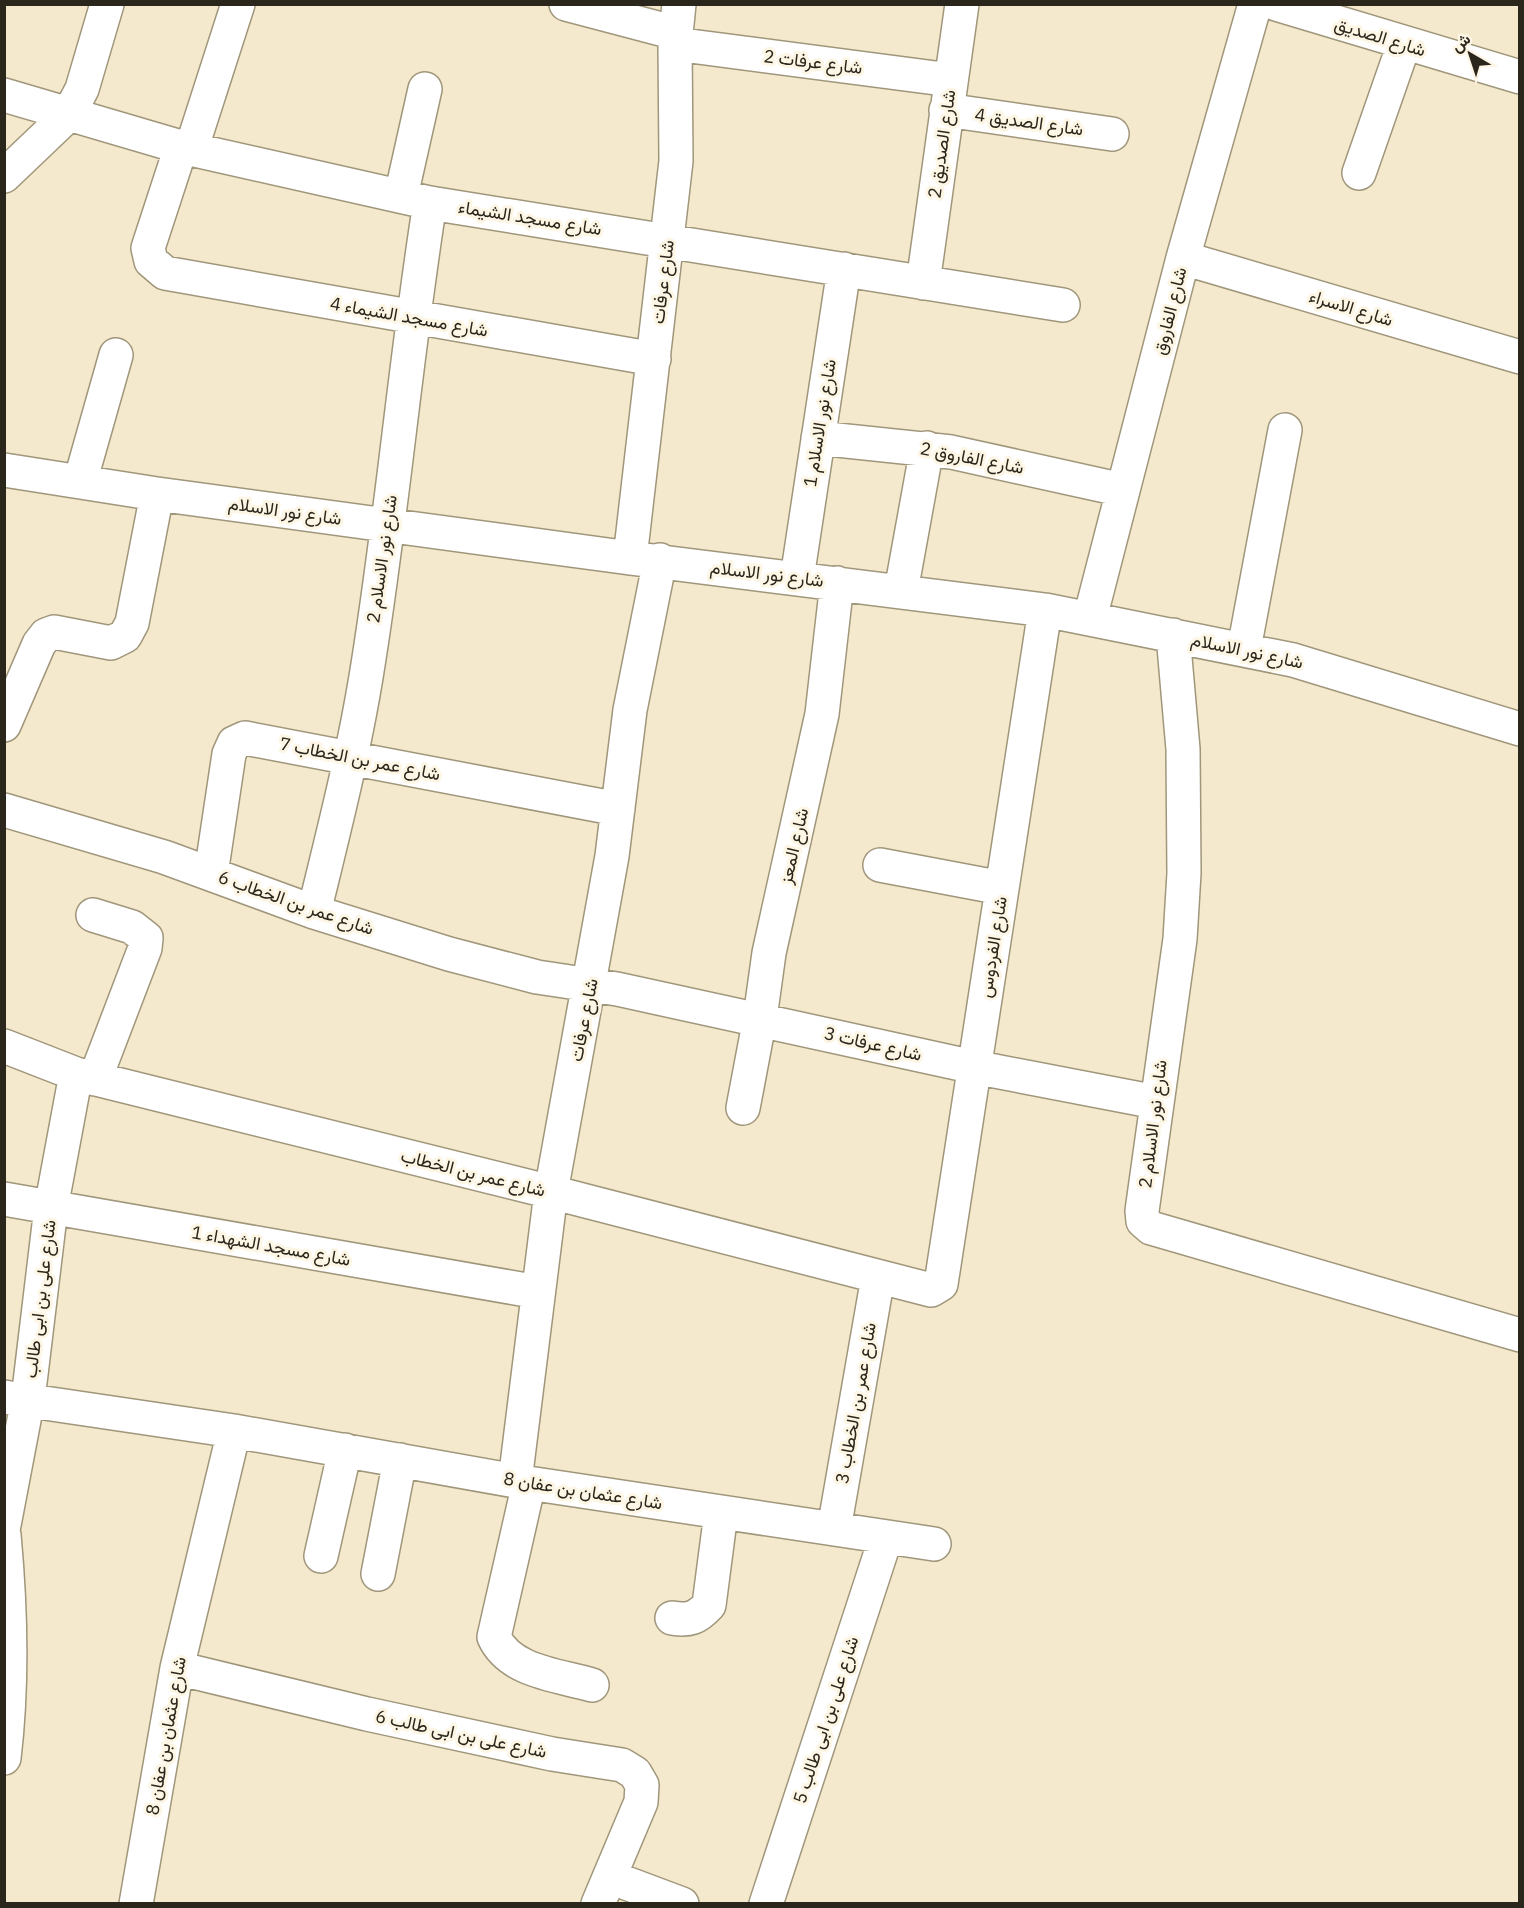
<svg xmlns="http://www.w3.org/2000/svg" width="1524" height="1908" viewBox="0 0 1524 1908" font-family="'IBM Plex Sans',Vazirmatn,sans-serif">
<rect width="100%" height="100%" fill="#f4e9cc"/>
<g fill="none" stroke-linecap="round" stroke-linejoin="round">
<g stroke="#a0967b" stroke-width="36">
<path id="minor" d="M566 4 676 33
M1276 4 1520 77
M675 44 951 80
M4 95 181 147 430 203 1063 305
M946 110 1112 134
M181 147 148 248 151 261 165 273 654 359
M191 150 238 4
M1359 173 1404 44
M4 176 69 114 82 89 107 4
M401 196 425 89
M1183 258 1520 357
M923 283 962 4
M818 438 951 452 1123 490
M4 470 157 494 630 558 1045 610 1293 660 1520 729
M80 482 116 355
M630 558 676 161 675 44 679 4
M797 578 844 269
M901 591 927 448
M1090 618 1183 258 1255 4
M1173 635 1183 749 1184 873 1180 939 1142 1211 1143 1221 1151 1228 1520 1335
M1244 649 1285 430
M4 725 39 644 46 635 54 632 111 643 125 636 132 623 157 494
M4 810 164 857 314 912 449 954 537 977 617 989 974 1067 1156 1102
M880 865 1002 888
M211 874 229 754 234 743 245 738 618 809
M314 912C333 834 353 756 366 677 392 519 405 360 430 203
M93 915 132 927 146 938 145 948 95 1079
M4 1046 76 1074 551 1192 931 1290 941 1284 1045 610
M743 1108 760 1018 769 953 822 714 837 583
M4 1199 538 1292
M4 1397 234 1431 515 1481 934 1544
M515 1481 551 1192 612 856 630 710 660 560
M529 1483 494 1637C510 1672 558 1675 592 1685
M4 1525 28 1399 51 1208 76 1074
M834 1529 878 1277
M4 1535C11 1610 13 1683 4 1758
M321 1556 345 1450
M378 1574 400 1460
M672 1618C689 1621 697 1618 709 1605L721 1513
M177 1668 367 1714 552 1754 622 1765 635 1773 642 1785 641 1802 598 1904
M610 1877 682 1904
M136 1904 177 1668 234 1431
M766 1904 886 1537"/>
</g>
<use href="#minor" stroke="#fff" stroke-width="33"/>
</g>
<g text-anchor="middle" stroke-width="6" stroke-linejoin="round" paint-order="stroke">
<g font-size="18" fill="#2a261b" stroke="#fdf6e5">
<text transform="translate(1380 37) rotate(17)" y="6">شارع الصديق</text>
<text transform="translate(813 62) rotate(7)" y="6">شارع عرفات 2</text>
<text transform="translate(1029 122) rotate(8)" y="6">شارع الصديق 4</text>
<text transform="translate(942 144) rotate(-82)" y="6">شارع الصديق 2</text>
<text transform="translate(530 218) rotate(9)" y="6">شارع مسجد الشيماء</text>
<text transform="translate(663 282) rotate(-83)" y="6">شارع عرفات</text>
<text transform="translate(1351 308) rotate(17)" y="6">شارع الاسراء</text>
<text transform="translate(1170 311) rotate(-76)" y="6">شارع الفاروق</text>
<text transform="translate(409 317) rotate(10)" y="6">شارع مسجد الشيماء 4</text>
<text transform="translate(820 423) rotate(-81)" y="6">شارع نور الاسلام 1</text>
<text transform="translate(972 458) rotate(11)" y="6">شارع الفاروق 2</text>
<text transform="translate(285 511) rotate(8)" y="6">شارع نور الاسلام</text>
<text transform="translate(382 559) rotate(-82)" y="6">شارع نور الاسلام 2</text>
<text transform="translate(767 574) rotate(7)" y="6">شارع نور الاسلام</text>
<text transform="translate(1247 651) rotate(12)" y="6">شارع نور الاسلام</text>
<text transform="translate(360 759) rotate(11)" y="6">شارع عمر بن الخطاب 7</text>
<text transform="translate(794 846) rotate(-77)" y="6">شارع المعز</text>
<text transform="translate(296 903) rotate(19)" y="6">شارع عمر بن الخطاب 6</text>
<text transform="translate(993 947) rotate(-81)" y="6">شارع الفردوس</text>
<text transform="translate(584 1020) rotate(-79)" y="6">شارع عرفات</text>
<text transform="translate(873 1044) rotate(13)" y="6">شارع عرفات 3</text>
<text transform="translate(1153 1124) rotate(-83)" y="6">شارع نور الاسلام 2</text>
<text transform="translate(473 1173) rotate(14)" y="6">شارع عمر بن الخطاب</text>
<text transform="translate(271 1246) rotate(10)" y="6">شارع مسجد الشهداء 1</text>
<text transform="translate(40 1299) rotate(-83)" y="6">شارع على بن ابى طالب</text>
<text transform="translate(856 1403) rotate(-80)" y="6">شارع عمر بن الخطاب 3</text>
<text transform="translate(583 1491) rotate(9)" y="6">شارع عثمان بن عفان 8</text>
<text transform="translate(826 1720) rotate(-72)" y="6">شارع على بن ابى طالب 5</text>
<text transform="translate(461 1734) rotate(12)" y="6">شارع على بن ابى طالب 6</text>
<text transform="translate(166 1736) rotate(-80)" y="6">شارع عثمان بن عفان 8</text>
</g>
</g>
<rect width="1524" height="1908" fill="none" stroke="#2a261b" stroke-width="12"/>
<g transform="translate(1470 54) rotate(321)" stroke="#fdf6e5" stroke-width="4.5" paint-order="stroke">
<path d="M0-4.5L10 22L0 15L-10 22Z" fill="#2a261b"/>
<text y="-9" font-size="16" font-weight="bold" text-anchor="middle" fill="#2a261b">ش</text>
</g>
</svg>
